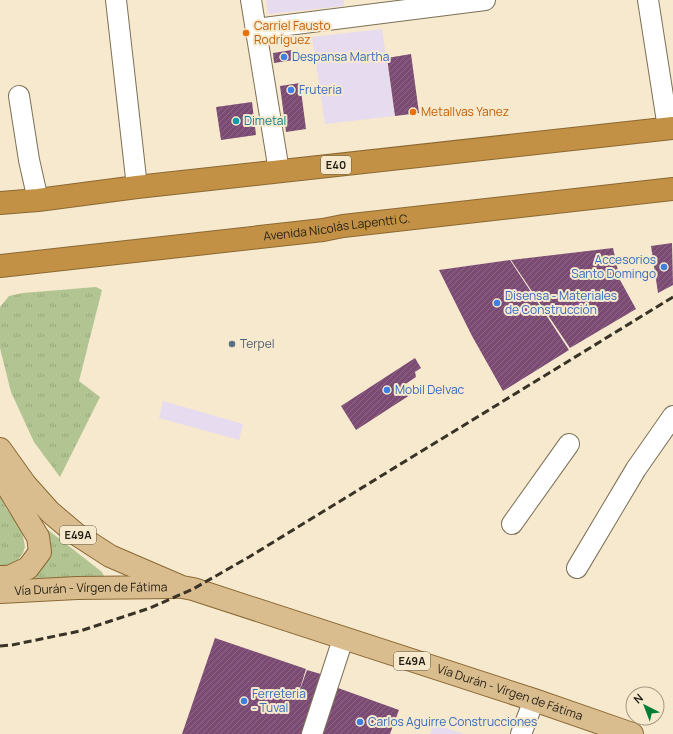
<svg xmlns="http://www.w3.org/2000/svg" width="673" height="734" viewBox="0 0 673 734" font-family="Manrope,sans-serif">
<defs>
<pattern id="grass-tufts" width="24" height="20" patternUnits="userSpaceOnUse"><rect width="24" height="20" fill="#b1c491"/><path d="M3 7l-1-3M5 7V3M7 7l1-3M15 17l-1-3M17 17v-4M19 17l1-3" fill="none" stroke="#98a87c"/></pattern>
<pattern id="building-hatch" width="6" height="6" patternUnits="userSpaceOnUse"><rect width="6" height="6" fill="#7c4b74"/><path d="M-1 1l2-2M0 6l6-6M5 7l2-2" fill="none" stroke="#8c6785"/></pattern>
</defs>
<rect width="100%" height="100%" fill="#f6e9cd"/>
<path fill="#e7dbef" d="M266 0H344V6L268 14Z
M382 29 395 116 325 124 312 37Z
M163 401 243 424 239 440 159 418Z
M434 724 464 734H430Z"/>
<path fill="url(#grass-tufts)" d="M96 287 102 290 79 381 100 397 60 477 34 442 11 392 0 348V307L9 296 23 293Z
M0 495 6 508 22 530 25 547 23 553 15 564 0 570Z
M38 522 102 572 105 578 19 580Z"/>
<path fill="url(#building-hatch)" d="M292 50 294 60 274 63 273 53Z
M411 54 419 113 395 116 387 58Z
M300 83 306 129 286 132 280 86Z
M252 102 256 135 221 140 216 107Z
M672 243 673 285 658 293 651 246Z
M613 248 620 280 636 309 570 348 511 260Z
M510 260 569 350 503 391 472 336 439 270Z
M415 358 421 368 415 372 416 377 404 385 410 395 356 430 341 406Z
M215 638 306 669 298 695 307 670 324 675 304 734H182Z
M338 688 399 710 390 734H321Z"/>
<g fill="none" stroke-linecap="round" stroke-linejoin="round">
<g stroke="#7c7057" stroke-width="22">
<path id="minor" d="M116 0 137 187
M251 0 279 171
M648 0 668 128
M256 29 485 0
M19 96 29 160 38 200
M512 524 569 444
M577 568 636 469 673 416
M312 734 343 639
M521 734 534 700"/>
</g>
<g stroke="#8b6934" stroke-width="24">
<g id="major">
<path id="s1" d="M0 449 25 484 50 512 76 534 110 556 182 587 193 589 534 700 632 734"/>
<path d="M0 474 38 537 40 552 28 568 9 577H0"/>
<path id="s2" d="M0 592 77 588 175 587"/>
</g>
</g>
<g stroke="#8b6934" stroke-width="24">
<g id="highway">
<path d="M0 203 38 200 137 187 673 128"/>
<path id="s3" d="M0 266 323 230 343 226 673 189"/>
</g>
</g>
<use href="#minor" stroke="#fff" stroke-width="20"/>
<use href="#major" stroke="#dabd8f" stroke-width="22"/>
<use href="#highway" stroke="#c29145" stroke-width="22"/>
<path stroke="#393327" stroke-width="3" stroke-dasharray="8 4" stroke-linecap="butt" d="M0 646 12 645 80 631 150 608 193 589 249 557 673 297"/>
</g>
<g fill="#e8710a" stroke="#f6e9cd" stroke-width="1.5">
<circle cx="246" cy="33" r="4"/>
<circle cx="413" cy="112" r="4"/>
</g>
<g fill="#3f7fe0" stroke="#f6e9cd" stroke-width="1.5">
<circle cx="284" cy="57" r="4"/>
<circle cx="291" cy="90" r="4"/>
<circle cx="664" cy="267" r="4"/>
<circle cx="497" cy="303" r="4"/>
<circle cx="387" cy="390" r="4"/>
<circle cx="244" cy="701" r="4"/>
<circle cx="360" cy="722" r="4"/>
</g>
<circle fill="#0f9aa8" stroke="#f6e9cd" stroke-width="1.5" cx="236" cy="121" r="4"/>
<circle fill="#5c6f8a" stroke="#f6e9cd" stroke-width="1.5" cx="232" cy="344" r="4"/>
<g text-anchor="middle" stroke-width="4" stroke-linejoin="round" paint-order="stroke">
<g fill="#f6e9cd" stroke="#635c4c" stroke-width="1">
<rect x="321" y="156" width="30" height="18" rx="3"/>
<rect x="60" y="526" width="36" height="18" rx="3"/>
<rect x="394" y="652" width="36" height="18" rx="3"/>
</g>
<g font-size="11" font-weight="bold" fill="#241f14">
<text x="336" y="169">E40</text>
<text x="78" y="539">E49A</text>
<text x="412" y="665">E49A</text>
</g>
<g font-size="12" fill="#c56008" stroke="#f6e9cd" text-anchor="start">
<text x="254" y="30">Carriel Fausto<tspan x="254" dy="14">Rodríguez</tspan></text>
<text x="421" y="116">Metallvas Yanez</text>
</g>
<g font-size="12" fill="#366cbe" stroke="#f6e9cd" text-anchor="start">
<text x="292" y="61">Despansa Martha</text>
<text x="299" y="94">Fruteria</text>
<text x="656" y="264" text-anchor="end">Accesorios<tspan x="656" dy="14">Santo Domingo</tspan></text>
<text x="505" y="300">Disensa - Materiales<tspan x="505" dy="14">de Construcción</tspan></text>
<text x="395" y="394">Mobil Delvac</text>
<text x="252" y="698">Ferreteria<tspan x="252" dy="14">- Tuval</tspan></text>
<text x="368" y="726">Carlos Aguirre Construcciones</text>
</g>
<g font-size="12" fill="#0d838f" stroke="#f6e9cd" text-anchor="start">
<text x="244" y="125">Dimetal</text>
</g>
<g font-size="12" fill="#241f14" stroke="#f6e9cd">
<text dy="4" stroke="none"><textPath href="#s3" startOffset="339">Avenida Nicolás Lapentti C.</textPath></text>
<text dy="4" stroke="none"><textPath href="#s2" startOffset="91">Vía Durán - Vírgen de Fátima</textPath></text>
<text dy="4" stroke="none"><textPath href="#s1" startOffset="578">Vía Durán - Vírgen de Fátima</textPath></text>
</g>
<g font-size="12" fill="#4e5e75" stroke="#f6e9cd" text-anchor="start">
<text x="240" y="348">Terpel</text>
</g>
</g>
<g transform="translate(645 706) rotate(318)"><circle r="19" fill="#f6e9cd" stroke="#a29883"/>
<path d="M0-3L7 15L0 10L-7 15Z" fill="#007d35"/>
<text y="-6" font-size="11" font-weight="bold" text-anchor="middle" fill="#241f14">N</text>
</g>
</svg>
